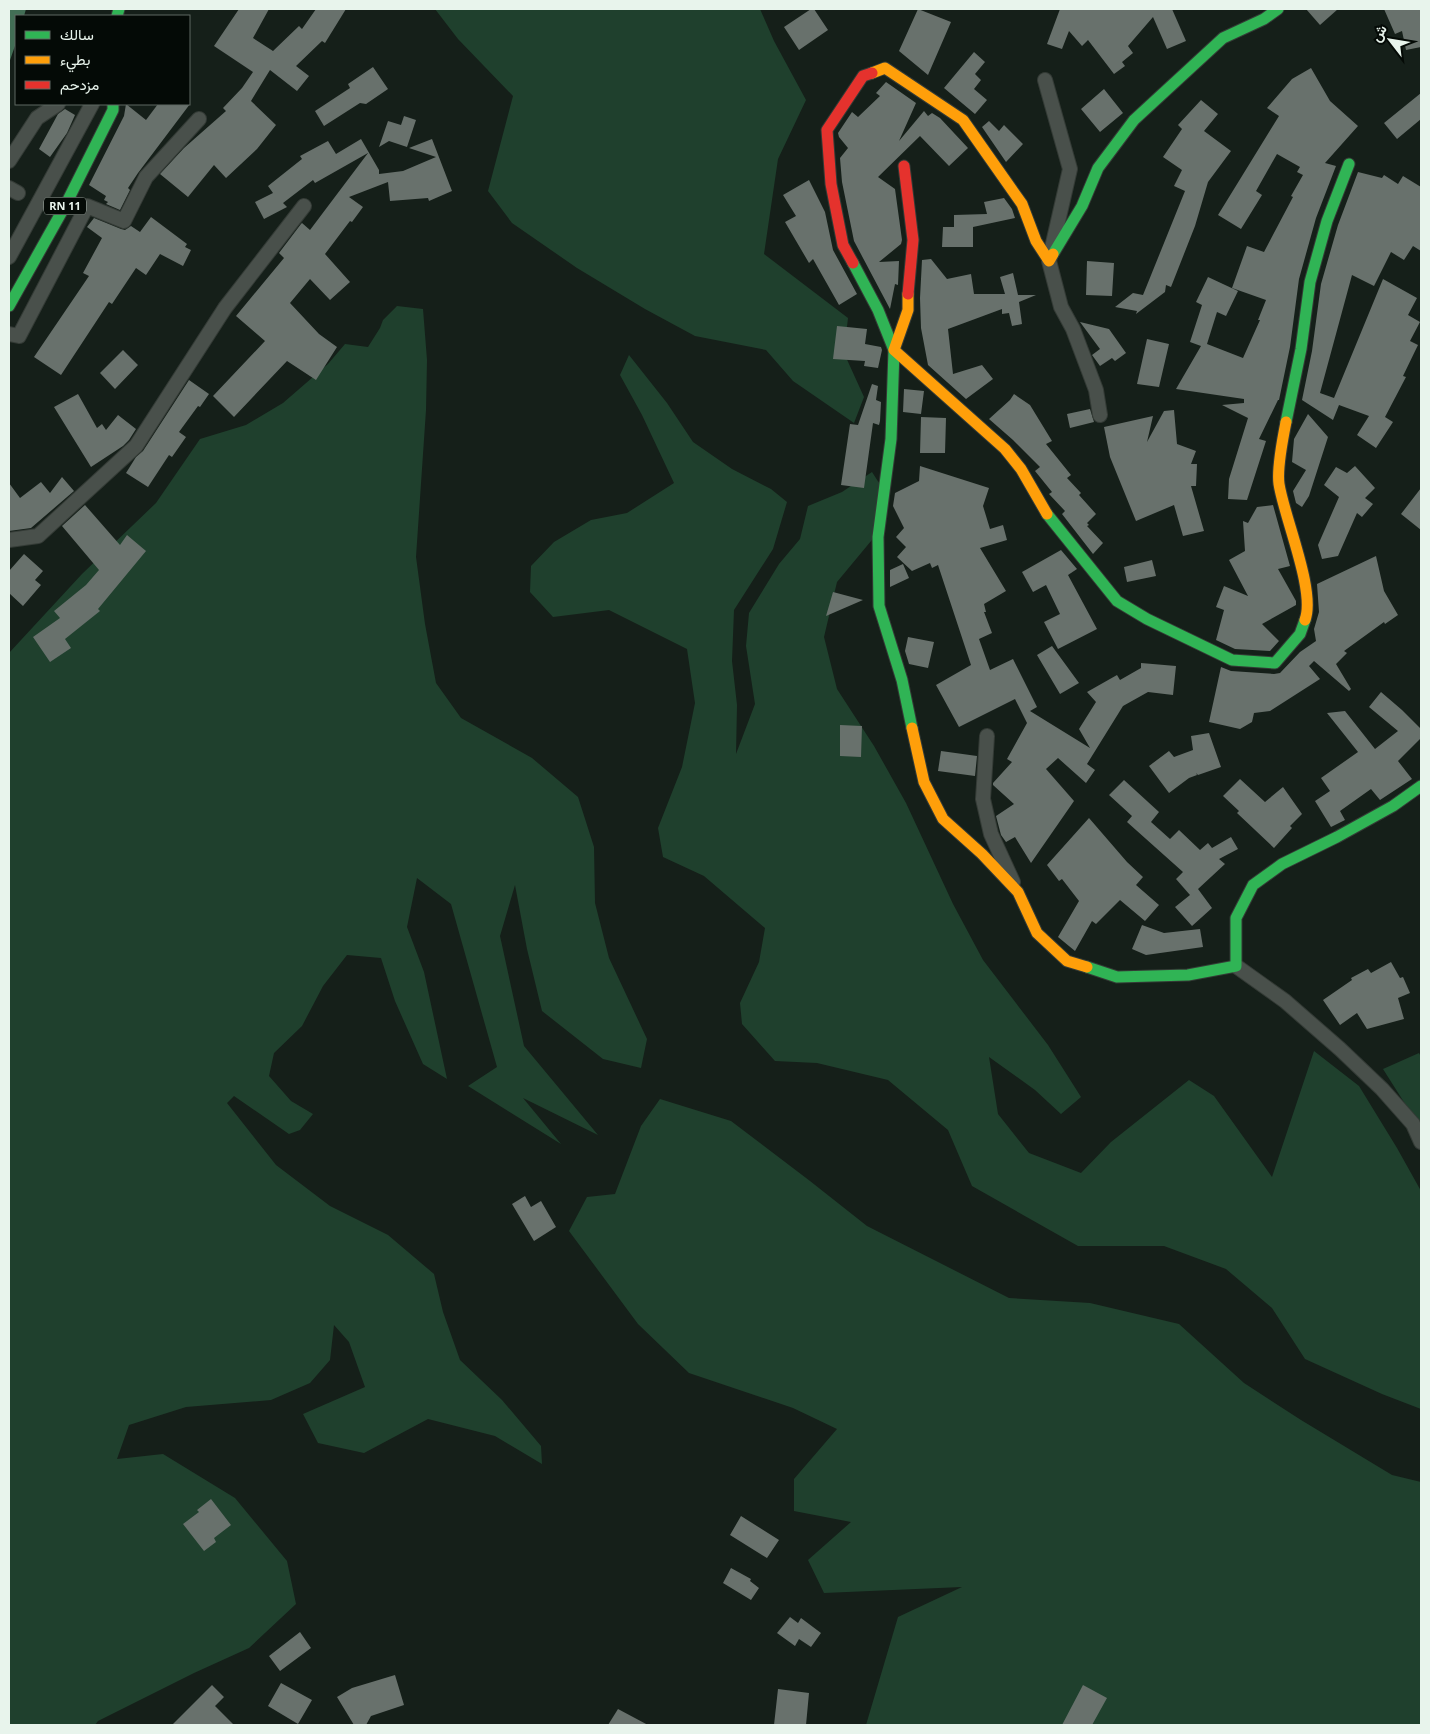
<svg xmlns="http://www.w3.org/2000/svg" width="1430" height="1734" viewBox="0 0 1430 1734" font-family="'Noto Sans',Vazirmatn,sans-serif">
<rect width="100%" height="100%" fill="#151f19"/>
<path fill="#1f402d" d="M435 9H760L774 41 806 100 778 159 764 254 848 318 844 353 864 397 854 423 793 381 766 350 695 336 645 309 577 268 512 223 488 191 513 96 458 39Z
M397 306 423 309 427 360 426 410 416 557 425 624 436 683 461 718 532 758 578 797 594 847 595 903 609 958 647 1039 641 1068 603 1059 542 1011 527 949 515 885 500 936 524 1046 598 1135 523 1098 561 1144 468 1086 497 1067 451 904 417 878 407 927 424 972 447 1079 423 1064 395 1001 381 958 347 955 323 986 302 1026 274 1053 269 1076 291 1101 313 1114 300 1130 289 1134 234 1096 227 1103 276 1165 330 1206 388 1235 434 1274 443 1312 460 1360 502 1400 541 1446 542 1464 495 1436 428 1419 364 1453 318 1443 303 1414 365 1387 349 1342 334 1325 330 1360 310 1383 271 1400 186 1407 129 1425 117 1459 163 1454 235 1498 287 1561 296 1604 249 1648 194 1673 98 1721 95 1725H9V653L82 574 156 503 200 439 246 425 283 403 328 364 345 344 368 347 380 328 383 320Z
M629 355 667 403 693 442 732 469 771 489 787 502 773 549 734 610 732 661 737 705 736 754 755 704 746 646 749 613 779 564 800 539 808 506 842 492 872 472 881 486V529L837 582 824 637 837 689 874 746 906 803 953 904 983 960 1048 1045 1081 1097 1061 1114 1035 1090 989 1057 998 1114 1029 1153 1081 1173 1111 1142 1189 1080 1214 1096 1272 1177 1314 1051 1359 1086 1397 1148 1421 1191V1409L1382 1394 1305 1359 1272 1308 1226 1269 1164 1246H1078L972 1186 948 1130 888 1080 817 1063 775 1061 742 1024 740 1003 759 962 765 928 704 876 663 857 658 828 682 767 695 703 687 649 609 610 553 617 530 592 531 566 554 542 591 520 627 513 674 483 642 415 620 375Z
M1419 1053 1421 1057V1129L1383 1069Z
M660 1099 731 1121 810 1181 867 1226 1009 1298 1090 1303 1179 1324 1244 1383 1301 1420 1392 1475 1421 1482V1725H866L898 1617 962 1587 824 1593 808 1560 851 1522 794 1511V1479L837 1429 793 1408 689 1373 638 1324 569 1231 587 1197 615 1194 641 1126Z"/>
<path fill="#426e55" d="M9 9H26L24 16H16V43L9 63Z"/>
<path fill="#68716c" d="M239 9H269L253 38 273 51 299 26 302 29 316 9H346L325 43 322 41 296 66 309 76 297 91 270 70 251 101 276 125 257 149 226 178 214 165 188 197 160 174 184 148 226 111 223 108 242 88 253 72 214 46Z
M811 9H814L828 30 799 50 784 27Z
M918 9 951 22 928 75 899 51Z
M1060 9H1172L1186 41 1167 49 1153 17 1128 46 1133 53 1122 62 1125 66 1114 74 1088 40 1082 46 1069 31 1062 49 1047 44Z
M1306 9H1338L1320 25Z
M1384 9H1421V47L1406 50 1402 31 1395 34Z
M974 52 985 62 975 74 981 80 974 89 987 100 975 114 944 88Z
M373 67 388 89 366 104 360 103 324 126 315 111 350 88 348 84Z
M1311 68 1330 101 1358 126 1325 163 1336 166 1316 218 1299 279 1290 347 1279 400H1278L1259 439 1266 441 1247 500 1228 499 1229 479 1248 418 1222 405 1244 403V399L1176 389 1201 346 1190 342 1202 305 1196 302 1208 277 1238 291 1226 316 1217 312 1207 344 1243 358 1260 320H1258L1266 300 1232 288 1247 246 1264 252 1293 197 1291 196 1303 175 1297 172 1300 167 1277 154 1256 191 1262 195 1241 229 1218 215 1279 116 1267 108 1292 79Z
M886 82 916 103 899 141 924 111 928 116 932 113 940 118 968 148 949 166 920 136 878 177 895 189 902 240 901 244 879 262 899 261 898 285 895 284 890 309 854 241 842 182 840 158 848 148 839 137 838 133 852 112 858 117 880 96 876 93Z
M1104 89 1123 113 1100 132 1081 109Z
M1421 93V119L1397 139 1384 123Z
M1201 100 1218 114 1204 131 1231 151 1208 182 1195 226 1171 287 1166 285 1165 292 1136 314 1137 311 1115 307 1133 293 1143 295 1185 191 1174 186 1182 170 1163 157 1182 129 1178 125Z
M126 104 146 120 158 104H190L138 173 128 188 130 190 120 210 106 204 108 202 104 200 106 196 89 185 124 116Z
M65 109 75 115 67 133 50 157 39 149 58 114Z
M404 116 416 120 407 147 389 141 379 147 388 121 401 125Z
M989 121 999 131 1004 125 1023 144 1006 162 982 127Z
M361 139 379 170V174L403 171 436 157 409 148 432 139 452 191 429 201 428 198 390 201 388 182 349 197 363 207 352 222 350 221 325 254 350 282 330 300 310 279 290 303 319 334 337 347 316 380 287 361 234 417 213 396 265 341 236 316 284 258 279 253 301 224 302 223 310 230 368 153 315 183 313 180 283 203 287 207 264 219 255 202 273 193 268 186 302 159 300 156 328 141 336 154Z
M1358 172 1382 178 1384 175 1398 184 1403 176 1421 187V251L1413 246 1404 260 1391 252 1374 286 1352 275 1320 393 1334 398 1383 279 1417 298 1408 315 1420 322 1410 341 1418 345 1403 376 1406 377 1385 417 1393 422 1376 448 1357 435 1369 416 1339 405 1333 420 1302 400 1312 351 1321 284 1338 225Z
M809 180 825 212 833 250 857 294 839 305 813 259 809 263 785 222 796 216 783 195Z
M1004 198 1012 209 1015 218 973 227V247H942L943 227H954V215L987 214 984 202Z
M151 217 187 244 185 247 191 250 183 266 160 254 146 275 136 268 112 304 109 302 61 375 34 357 89 276 83 273 102 238 87 227 94 218 121 229 125 230 131 226 140 232Z
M931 259 947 279 971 274 974 294H1005L1000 277 1013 273 1018 295H1036L1019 302 1022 324 1012 326 1009 313 1002 314V309L948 329 953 374 982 365 993 379 966 399 928 365 921 328 920 298 922 260Z
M1087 261 1114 263 1112 296 1086 295Z
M1080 322 1109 329 1126 353 1115 361 1112 358 1100 366 1092 355 1100 349Z
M837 326 867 329 865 344 881 347 882 350 878 368 864 366 865 361 833 359Z
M1147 339 1169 344 1159 387 1137 384Z
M123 350 138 365 115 389 100 373Z
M189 380 209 394 200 407 198 406 179 432 186 437 172 457 169 455 148 487 126 473 136 457 143 451Z
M872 384 878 386 876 400 881 402 880 421 879 425 873 423 864 488 841 485 850 424 858 425Z
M904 389 924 391 921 414 903 412Z
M78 394 97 428 102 424 106 430 118 415 136 429 129 440 123 446 91 467 54 407Z
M1014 394 1030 405 1052 441 1046 444 1071 475 1067 478 1081 493 1079 495 1096 514 1087 523 1089 525 1087 526 1103 543 1093 554 1062 514 1065 511 1049 494 1052 492 1035 471 1040 467 1013 440 989 419 1010 400Z
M1090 409 1094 422 1070 428 1067 414Z
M1174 410 1177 444 1196 451 1191 464H1197L1196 486H1191L1204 531 1183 536 1174 505 1136 521 1110 457 1104 427 1153 416 1147 442 1164 411Z
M1308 414 1328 437 1309 496 1302 507 1296 503 1293 491 1306 470 1292 462 1294 439Z
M921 417 946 418 945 453H920Z
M920 466 989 488 983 506 990 529 1003 525 1007 540 980 548 1006 591 984 604 986 612H984L992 633 979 639 990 670 1013 659 1037 707 1030 711 1090 748 1079 729 1096 702 1087 692 1117 675 1120 680 1141 668V663L1176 666 1173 695 1148 692 1123 706 1087 764 1095 770 1086 783 1058 758 1046 769 1074 801 1031 863 1015 837 1006 842 1001 835 996 816 1014 804 993 785V783L1012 762 1007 759 1027 723 1015 699 959 727 936 685 971 665 938 565 932 568 930 563 912 571 897 557 906 547 896 537 904 528 893 506 895 493 919 481Z
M1355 466 1375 488 1365 498 1373 504 1362 517 1357 513 1338 556 1322 559 1318 545 1339 497 1324 485 1336 467 1347 473Z
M62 477 74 491 31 528 9 531V483L20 498 41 482 50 493Z
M1421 488V530L1401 514Z
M85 505 120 545 127 535 146 551 98 609 100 611 65 639 71 648 50 662 33 637 60 618 54 611 86 585 99 570 62 526Z
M1273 505 1290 566 1278 569 1296 601V605L1262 624 1279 641 1270 651 1235 649 1216 640 1224 610 1216 607 1224 586 1248 596 1229 560 1245 551 1243 521 1248 523 1257 507Z
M1061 550 1077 569 1068 575 1097 629 1058 649 1044 622 1060 614 1046 585 1033 592 1022 572Z
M24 554 43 571 35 580 41 585 23 606 9 593V571Z
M1376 556 1384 591 1398 615 1385 624 1384 622 1344 651 1347 653 1336 664 1351 689 1349 691 1314 661 1309 666 1320 679 1270 711 1254 713 1252 722 1240 729 1209 722 1221 667 1231 671 1274 674 1280 673 1300 652 1316 641 1314 629 1319 612 1317 584Z
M1152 560 1156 576 1127 582 1124 567Z
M903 564 909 578 890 587V570Z
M833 592 863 600 826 616Z
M908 637 934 642 928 668 909 664 905 651Z
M1052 646 1079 683 1060 694 1037 655Z
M1381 692 1402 710 1421 729V738L1398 761 1412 779 1380 800 1371 789 1340 811 1345 820 1331 827 1315 801 1330 791 1321 778 1358 752 1327 713 1345 711 1375 749 1398 731 1369 707Z
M840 725 862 726 861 757 840 756Z
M1209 733 1221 767 1198 775 1196 773 1197 775 1189 778 1169 793 1149 766 1169 751 1174 757 1193 750 1191 736Z
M941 751 977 756 975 776 938 771Z
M1240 779 1265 802 1283 787 1302 814 1290 826 1292 828 1274 848 1237 813 1239 811 1223 796Z
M1124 780 1159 812 1151 822 1170 839 1179 830 1200 850 1208 843 1212 848 1231 837 1238 849 1219 859 1225 864 1198 889 1212 908 1192 926 1175 907 1190 895 1176 879 1183 872 1127 822 1132 816 1109 795Z
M1089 818 1127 862 1143 877 1136 885 1159 905 1145 921 1120 900 1096 924 1092 921 1075 951 1058 937 1079 901 1062 879 1059 881 1047 865Z
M1142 925 1164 933 1200 929 1203 947 1146 955 1132 949Z
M1391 962 1400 978 1403 977 1410 993 1398 998 1404 1019 1367 1029 1357 1013 1340 1025 1323 1000 1352 980 1351 978 1368 969 1371 973Z
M525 1196 531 1207 541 1201 556 1227 534 1241 512 1204Z
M211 1499 231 1525 214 1538 216 1542 204 1551 183 1524 199 1512 197 1510Z
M741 1516 779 1540 767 1558 730 1535Z
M731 1568 751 1579 750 1581 759 1588 751 1600 723 1583Z
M790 1617 798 1623 801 1618 821 1633 811 1647 799 1639 795 1646 777 1633Z
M300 1632 311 1648 280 1671 269 1656Z
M395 1675 404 1705 371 1716 366 1725H354L337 1697 352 1688Z
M281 1683 312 1700 298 1724 268 1706Z
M212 1685 224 1697 215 1706 234 1725H172Z
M1083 1685 1107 1698 1092 1725H1062Z
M778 1689 809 1693 806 1725H774Z
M618 1709 648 1725H608Z"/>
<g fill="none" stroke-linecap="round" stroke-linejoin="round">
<g stroke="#343b36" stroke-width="16">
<path id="street" d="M1045 80 1070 169 1049 261 1061 307 1073 329 1096 390 1100 415
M9 161 37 118 58 104
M9 188 18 193
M9 257 92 104
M9 334 19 336 87 206 124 221 146 177 199 119
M9 540 38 536 136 446 225 308 304 206
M987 736 983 799 991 834 1013 882
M1236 966 1285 1001 1340 1049 1382 1089 1413 1124 1421 1142"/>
</g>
<g stroke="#343b36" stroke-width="13">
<path id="fast" d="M117 16 119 9
M1053 254 1082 206 1098 168 1134 120 1223 38 1264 19 1278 9
M853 263 878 310 894 350 891 439 878 537 879 606 902 680 912 728
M9 306 65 206 113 110V104
M1286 422 1301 349 1310 282 1327 221 1349 164
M1047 514 1117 601 1147 619 1232 660 1275 663 1300 634 1305 620
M1087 967 1117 977 1188 975 1236 966V918L1253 885 1282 864 1337 837 1393 806 1421 786"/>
</g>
<g stroke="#343b36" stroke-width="13">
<path id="slow" d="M872 73 885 68 963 120 1022 204 1036 241 1049 261 1053 254
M908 294V310L894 350 1005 449 1021 469 1047 514
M1286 422C1283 437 1277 470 1279 484 1284 517 1316 591 1305 620
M912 728 924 782 943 819 982 854 1018 892 1037 933 1067 961 1087 967"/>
</g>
<g stroke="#343b36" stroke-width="13">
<path id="jam" d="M904 166 913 240 908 294
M853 263 843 245 831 184 827 130 863 76 872 73"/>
</g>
<use href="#street" stroke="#49504b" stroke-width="14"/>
<use href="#fast" stroke="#30b455" stroke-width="11"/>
<use href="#slow" stroke="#ff9f0a" stroke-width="11"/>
<use href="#jam" stroke="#e5322d" stroke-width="11"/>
</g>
<g text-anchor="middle" stroke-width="5" stroke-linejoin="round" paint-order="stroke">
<rect fill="#040a06" stroke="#a4aea7" stroke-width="1" x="44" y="197.5" width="42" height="17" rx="4"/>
<g font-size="11" font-weight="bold" fill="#e8f4ec">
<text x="65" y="210">RN 11</text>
</g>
</g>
<rect width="1430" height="1734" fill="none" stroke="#e8f4ec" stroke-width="20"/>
<rect x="15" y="15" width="175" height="90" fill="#040a06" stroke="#5f6862"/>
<rect x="25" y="31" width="25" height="8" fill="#30b455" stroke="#5f6862"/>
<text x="60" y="40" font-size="15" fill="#e8f4ec">سالك</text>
<rect x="25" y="56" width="25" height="8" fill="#ff9f0a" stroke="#5f6862"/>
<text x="60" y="65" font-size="15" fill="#e8f4ec">بطيء</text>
<rect x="25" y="81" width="25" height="8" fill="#e5322d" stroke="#5f6862"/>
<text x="60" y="90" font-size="15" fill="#e8f4ec">مزدحم</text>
<g transform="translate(1390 40) rotate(301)" stroke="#040a06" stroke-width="4" paint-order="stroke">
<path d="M0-4L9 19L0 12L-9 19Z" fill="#e8f4ec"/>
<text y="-8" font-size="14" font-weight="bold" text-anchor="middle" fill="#e8f4ec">ش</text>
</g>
</svg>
